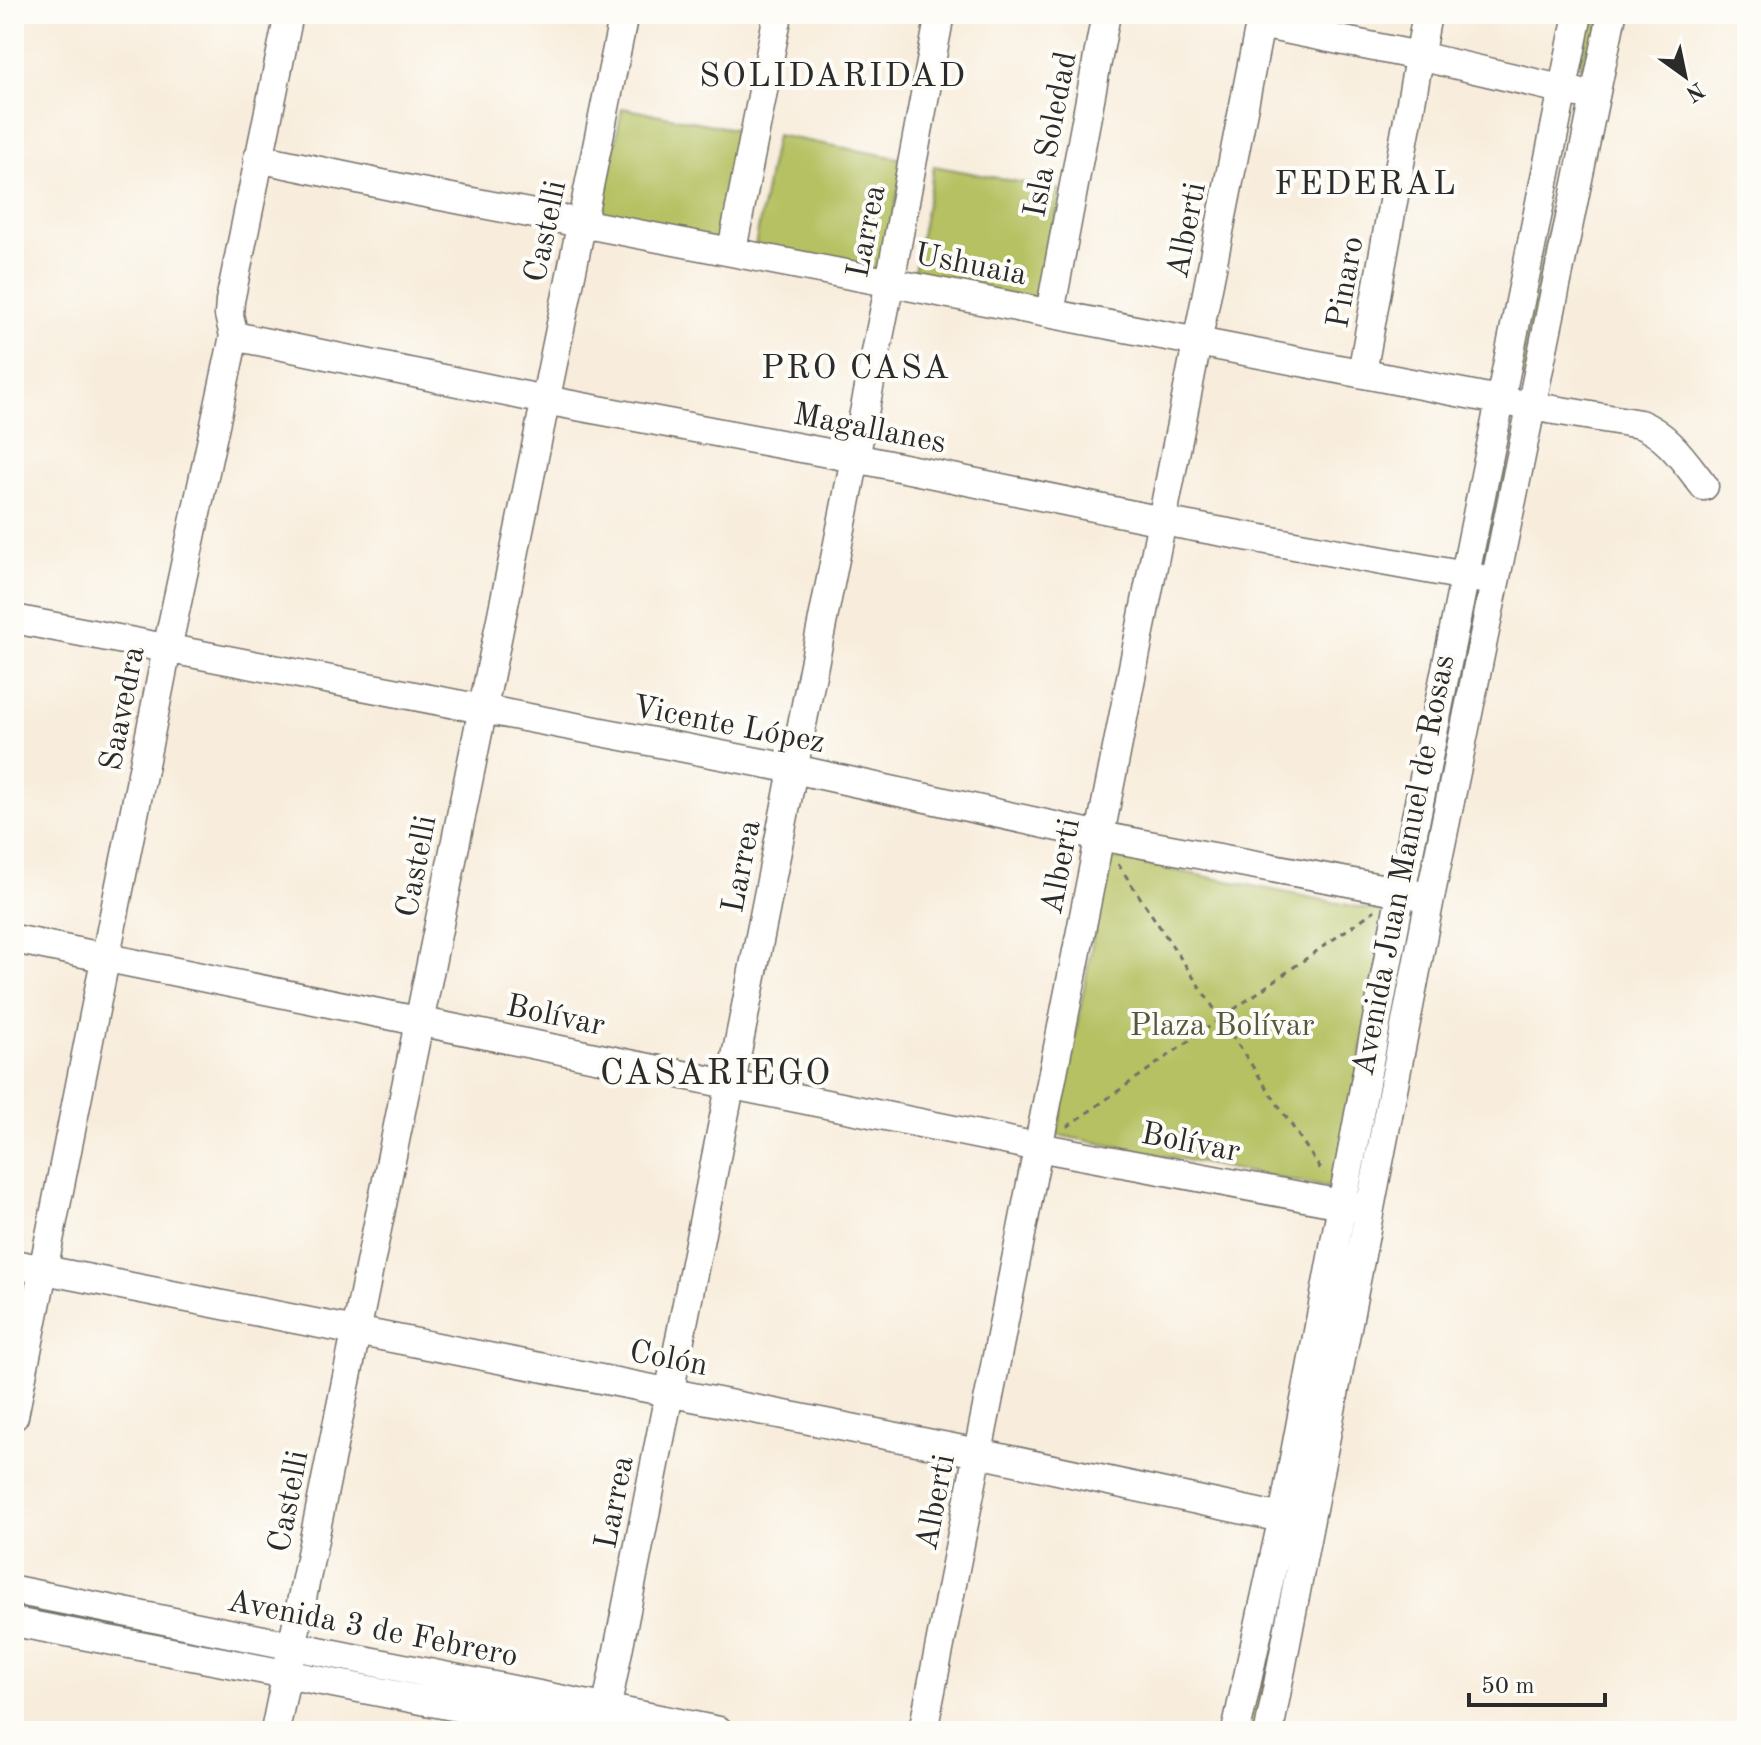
<svg xmlns="http://www.w3.org/2000/svg" width="1761" height="1745" viewBox="0 0 1761 1745" font-family="'Old Standard TT',serif">
<rect width="100%" height="100%" fill="#fdfcf7"/>
<filter id="ink" filterUnits="userSpaceOnUse"><feTurbulence type="fractalNoise" baseFrequency=".0125" numOctaves="2"/><feDisplacementMap in="SourceGraphic" scale="16" xChannelSelector="R" yChannelSelector="G"/><feConvolveMatrix kernelMatrix="1 2 1 2 8 2 1 2 1" color-interpolation-filters="sRGB"/></filter>
<filter id="wash" filterUnits="userSpaceOnUse"><feTurbulence type="fractalNoise" baseFrequency=".006" numOctaves="4" result="noise"/><feDisplacementMap in="SourceGraphic" scale="32" xChannelSelector="R" yChannelSelector="G"/><feGaussianBlur stdDeviation="1.8" result="paint"/><feColorMatrix in="noise" values="0 0 0 0 0 0 0 0 0 0 0 0 0 0 0 0 0 1.4 0 .05"/><feComposite in="paint" operator="in"/></filter>
<g filter="url(#wash)">
<rect width="100%" height="100%" fill="#f8eddc"/>
<path fill="#b5c162" stroke="#707646" stroke-width="2" d="M1591 14H1602L1591 68 1580 66Z
M622 108 750 132 728 243 601 220Z
M1572 113 1583 115 1529 380 1518 378Z
M776 135 904 159 883 270 755 246Z
M934 166 1061 190 1040 301 913 277Z
M1504 433 1514 435 1489 564 1478 561Z
M1468 610 1479 612 1425 878 1414 875Z
M1108 857 1388 913 1335 1189 1057 1135Z
M1285 1534 1296 1536 1257 1731H1245Z
M14 1606 263 1655 262 1659 14 1611Z"/>
</g>
<g filter="url(#ink)">
<g fill="none" stroke-linecap="round" stroke-linejoin="round">
<g stroke="#736f69" stroke-width="31">
<path id="minor" d="M1260 24 1419 56 1578 93
M258 158 415 191 1530 406 1640 424C1669 436 1685 462 1704 486
M732 250 778 14
M1050 313 1106 14
M234 336 545 400 855 458 1162 521 1482 579
M1362 373 1427 14
M14 619 794 769 1100 836 1418 895
M14 939 1038 1147 1363 1208
M14 1264 978 1453 1300 1522
M14 1416 167 649 234 336 229 315 230 301 289 14
M14 1590 719 1731
M14 1622 583 1731
M275 1731 624 14
M602 1731 890 282 940 14
M923 1731 1262 14
M1236 1731 1283 1517 1401 892 1578 14
M1269 1731 1430 898 1612 14"/>
</g>
<path stroke="#736f69" stroke-width="3" stroke-dasharray="6 6" stroke-linecap="butt" d="M1118 864 1324 1174
M1067 1127 1375 910"/>
<use href="#minor" stroke="#fff" stroke-width="28"/>
</g>
</g>
<g text-anchor="middle" stroke-width="8" stroke-linejoin="round" paint-order="stroke">
<g font-size="32" fill="#2b2b2b" stroke="#fdfcf7">
<text transform="translate(1049 134) rotate(-79)" y="11">Isla Soledad</text>
<text transform="translate(1185 230) rotate(-79)" y="11">Alberti</text>
<text transform="translate(544 231) rotate(-78)" y="11">Castelli</text>
<text transform="translate(865 231) rotate(-79)" y="11">Larrea</text>
<text transform="translate(971 263) rotate(11)" y="11">Ushuaia</text>
<text transform="translate(1344 282) rotate(-80)" y="11">Pinaro</text>
<text transform="translate(870 427) rotate(11)" y="11">Magallanes</text>
<text transform="translate(121 708) rotate(-79)" y="11">Saavedra</text>
<text transform="translate(729 723) rotate(11)" y="11">Vicente López</text>
<text transform="translate(1402 865) rotate(-79)" y="11">Avenida Juan Manuel de Rosas</text>
<text transform="translate(415 866) rotate(-79)" y="11">Castelli</text>
<text transform="translate(740 866) rotate(-79)" y="11">Larrea</text>
<text transform="translate(1059 866) rotate(-79)" y="11">Alberti</text>
<text transform="translate(556 1014) rotate(12)" y="11">Bolívar</text>
<text transform="translate(1191 1141) rotate(11)" y="11">Bolívar</text>
<text transform="translate(669 1357) rotate(11)" y="11">Colón</text>
<text transform="translate(287 1501) rotate(-79)" y="11">Castelli</text>
<text transform="translate(613 1502) rotate(-79)" y="11">Larrea</text>
<text transform="translate(934 1502) rotate(-79)" y="11">Alberti</text>
<text transform="translate(373 1627) rotate(11)" y="11">Avenida 3 de Febrero</text>
</g>
<g font-size="32" fill="#54583c" stroke="#fdfcf7">
<text x="1222" y="1035">Plaza Bolívar</text>
</g>
<g font-size="34" letter-spacing="2" fill="#2b2b2b" stroke="#fdfcf7">
<text x="833" y="86">SOLIDARIDAD</text>
<text x="1366" y="194">FEDERAL</text>
<text x="856" y="378">PRO CASA</text>
</g>
<g font-size="36" letter-spacing="2" fill="#2b2b2b" stroke="#fdfcf7">
<text x="716" y="1084">CASARIEGO</text>
</g>
</g>
<rect width="1761" height="1745" fill="none" stroke="#fdfcf7" stroke-width="48"/>
<g transform="translate(1685 76) rotate(147)" stroke="#fdfcf7" stroke-width="6" paint-order="stroke">
<path d="M0-6L14 30L0 20L-14 30Z" fill="#2b2b2b"/>
<text y="-12" font-size="22" font-weight="bold" text-anchor="middle" fill="#2b2b2b">N</text>
</g>
<path d="M1469 1693v12h136v-12" fill="none" stroke="#2b2b2b" stroke-width="4"/>
<text x="1481" y="1693" font-size="24" fill="#2b2b2b" stroke="#fdfcf7" stroke-width="6" paint-order="stroke">50 m</text>
</svg>
